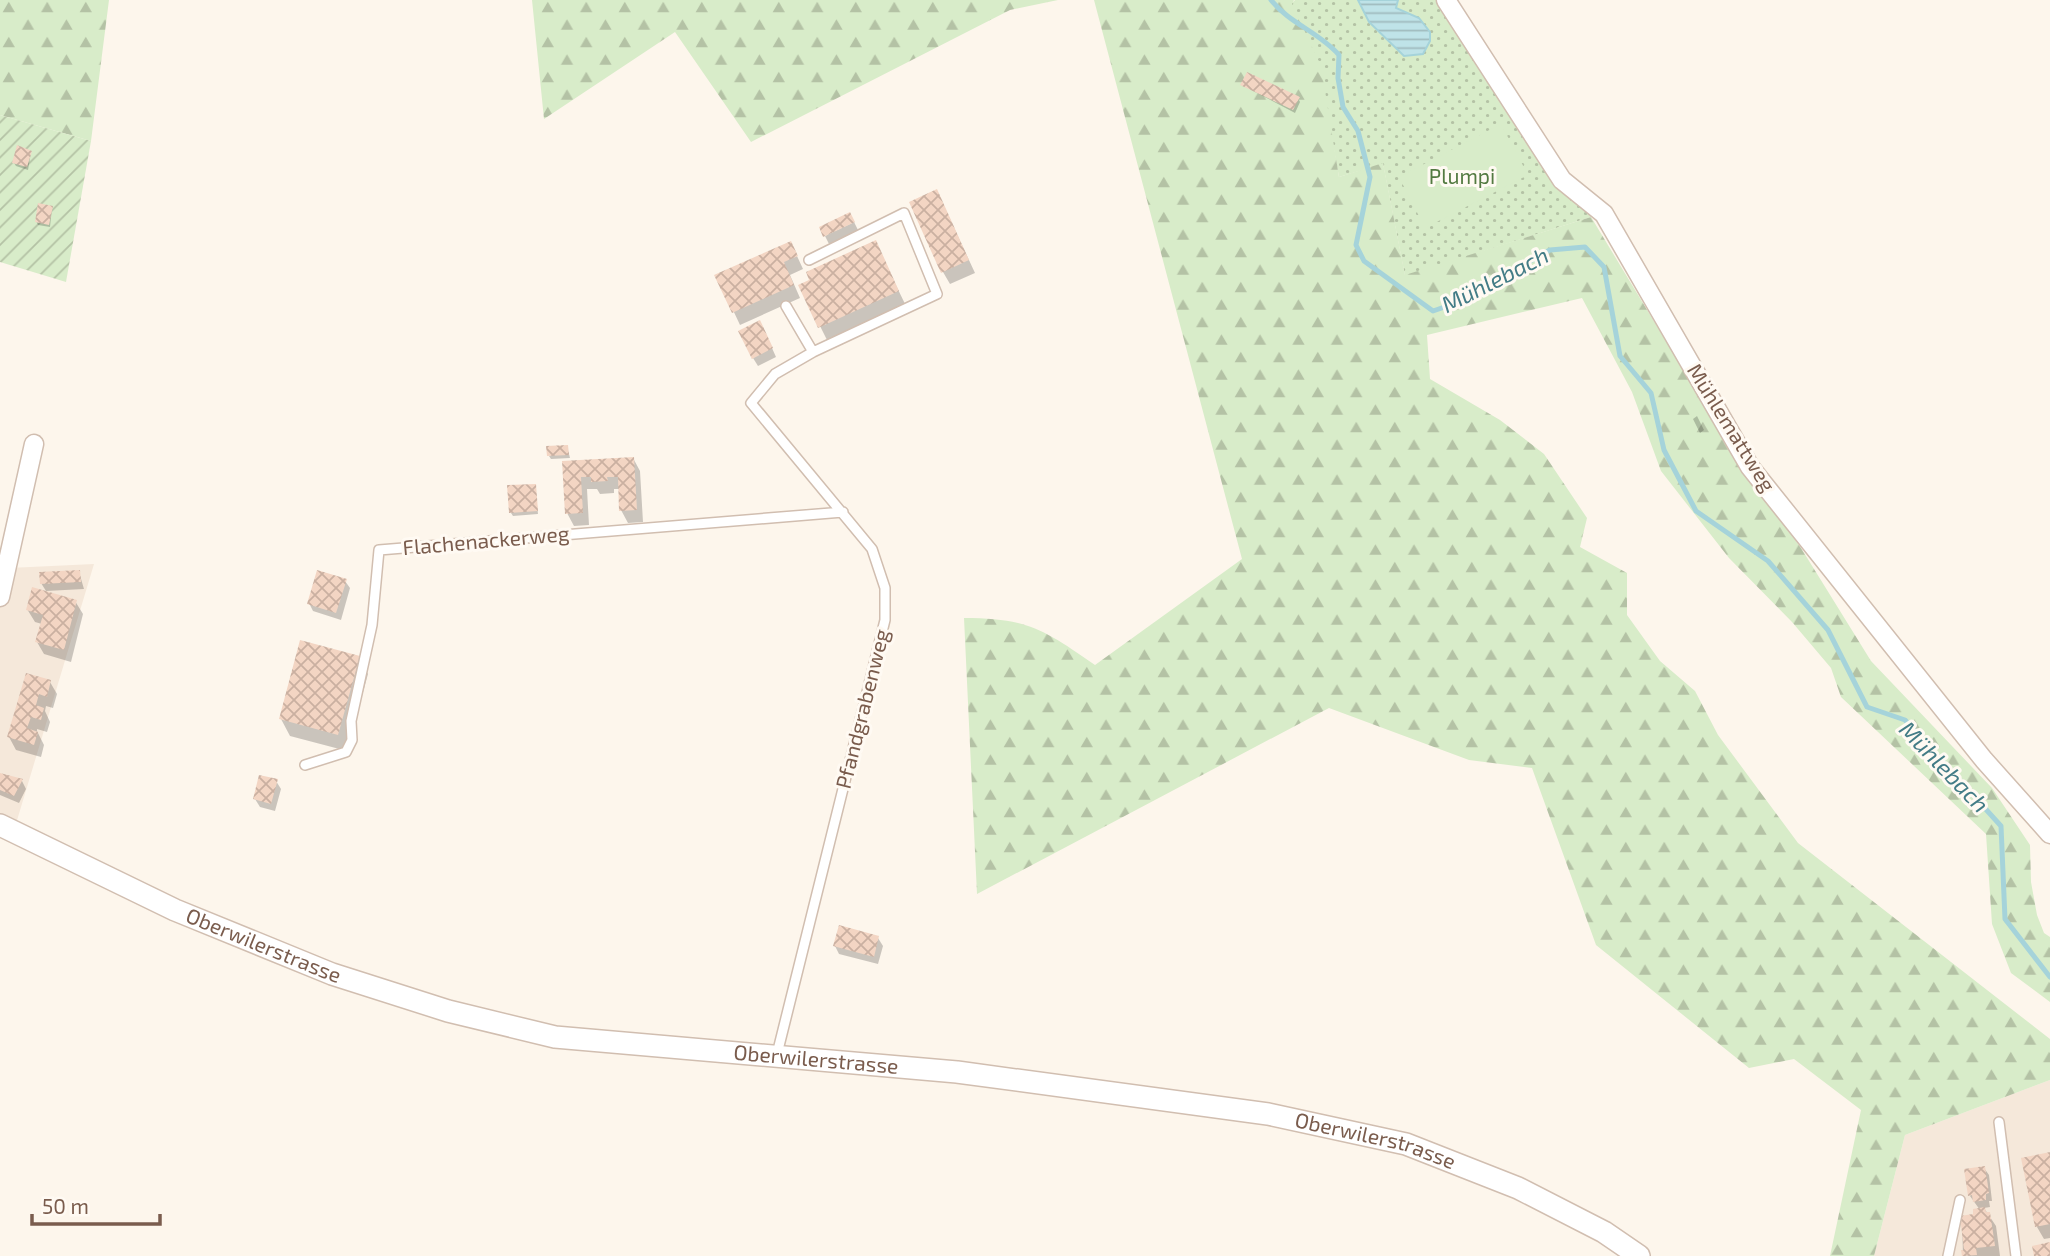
<svg xmlns="http://www.w3.org/2000/svg" width="2050" height="1256" viewBox="0 0 2050 1256" font-family="'Exo 2',sans-serif">
<defs>
<pattern id="grass-dots" width="8" height="8" patternUnits="userSpaceOnUse" patternTransform="scale(1.75)"><rect width="8" height="8" fill="#d8ecc9"/><path d="M2 2h.1M6 6h.1" fill="none" stroke="#b4c2a5" stroke-width="1.8" stroke-linecap="round"/></pattern>
<pattern id="forest-firs" width="22" height="20" patternUnits="userSpaceOnUse" patternTransform="scale(1.75)"><rect width="22" height="20" fill="#d8ecc9"/><path d="M5 1l3.5 6h-7zM16 11l3.5 6h-7z" fill="#b4c2a5"/></pattern>
<pattern id="garden-furrows" width="10" height="10" patternUnits="userSpaceOnUse" patternTransform="scale(1.75)"><rect width="10" height="10" fill="#d8ecc9"/><path d="M-1 1l2-2M0 10L10 0M9 11l2-2" fill="none" stroke="#b4c2a5"/></pattern>
<pattern id="water-rules" width="6" height="5" patternUnits="userSpaceOnUse" patternTransform="scale(1.75)"><rect width="6" height="5" fill="#bfe3e8"/><path d="M0 2.5h6" fill="none" stroke="#a0bbbe"/></pattern>
<pattern id="building-cross-hatch" width="8" height="8" patternUnits="userSpaceOnUse" patternTransform="scale(1.75)"><rect width="8" height="8" fill="#f3d5c3"/><path d="M0 0l8 8M0 8l8-8" fill="none" stroke="#cab0a1"/></pattern>
</defs>
<rect width="100%" height="100%" fill="#fdf6ec"/>
<path fill="#f5e8da" d="M94 564 15 827 0 819V597L9 568Z
M2050 1080V1256H1874L1905 1135Z"/>
<path fill="url(#grass-dots)" d="M1295 0H1440L1530 146 1591 217 1405 276 1383 164 1339 177 1329 122 1291 4Z"/>
<path fill="url(#forest-firs)" d="M0 0H109L91 141 0 115Z
M532 0H1058L1010 10 751 142 675 32 544 119Z
M1094 0H1294L1292 4 1321 66 1339 177 1383 163 1405 275 1591 217 1745 472 1801 548 1871 661 1992 788 2030 845 2031 882 2037 915 2044 933 2050 937V1002L2011 973 1992 924 1986 834 1841 697 1831 668 1792 622 1729 558 1661 471 1632 392 1582 298 1427 335 1430 379 1500 420 1544 454 1587 518 1580 547 1627 573V615L1660 661 1695 691 1718 735 1798 843 2050 1039V1080L1905 1135 1874 1256H1830L1861 1110 1794 1059 1749 1068 1596 945 1532 768 1469 760 1329 708 977 894 964 618C1028 618 1044 630 1095 665L1242 559Z"/>
<path fill="url(#garden-furrows)" d="M0 115 91 141 66 282 0 262Z"/>
<path fill="#d8ecc9" d="M1501 124 1528 175 1425 228 1399 177Z"/>
<path fill="url(#water-rules)" stroke="#a5d3da" stroke-width="2" d="M1358 0H1398L1396 8 1419 18 1430 32V41L1423 54 1404 56 1369 22Z"/>
<path fill="#0003" d="M1242 85 1298 98 1300 102 1295 113Z
M31 152 28 170 16 166 14 163Z
M943 204 975 273 950 284 943 272Z
M52 208 50 227 38 225 36 221Z
M854 222 858 230 829 244 825 236Z
M875 242 907 308 829 344 800 286Z
M797 256 803 269 790 275 800 298 740 325 717 276Z
M764 330 776 357 758 366 753 358Z
M1697 416 1704 430 1700 433 1693 419Z
M567 446 570 458 551 459 549 456Z
M633 458 640 471 643 522 628 523 621 510 620 489H614V493L600 494 597 489H587L589 525 574 526 567 513 564 463Z
M535 485 538 514 513 516 511 513Z
M79 572 84 589 46 591 41 583Z
M345 581 350 588 341 620 313 611 309 603Z
M75 601 83 614 71 662 44 654 37 642 42 624 35 622 27 609Z
M359 657 368 674 347 751 290 736 281 719Z
M27 675 50 682 57 694 53 708 46 706 45 711 50 722 47 732 37 729V731L44 745 41 757 16 750 9 737Z
M0 774 22 781 26 789 19 803 0 795Z
M276 781 281 789 275 811 260 807 255 799Z
M878 938 883 946 878 964 839 954 835 946Z
M2050 1154V1238L2044 1239 2037 1227Z
M1984 1168 1989 1175 1992 1201H1989L1990 1207 1984 1208 1996 1226 2000 1256H1963L1962 1217 1975 1216 1980 1210 1970 1196Z"/>
<g fill="none" stroke-linecap="round" stroke-linejoin="round">
<path stroke="#a5d3da" stroke-width="5" d="M1271 0C1290 24 1319 32 1339 55L1338 78 1343 107 1358 131 1370 177 1356 245 1364 261 1433 311 1456 303 1550 250 1585 247 1604 267 1620 356 1651 393 1664 450 1696 511 1768 561 1828 630 1867 707 1905 720 2001 826 2005 919 2050 977"/>
</g>
<path fill="url(#building-cross-hatch)" d="M1247 72 1300 97 1293 110 1240 85Z
M17 145 32 151 27 167 12 163Z
M937 189 969 260 941 273 909 202Z
M38 203 53 206 49 225 35 222Z
M850 212 855 222 823 237 819 227Z
M876 240 899 291 818 328 798 285 809 280 806 272Z
M791 241 798 256 784 262 794 285 732 313 714 275Z
M760 320 773 348 752 359 738 331Z
M568 445 569 455 547 456 546 446Z
M634 457 637 510 619 511 618 477H607L608 481 591 482V477H581L583 513 565 514 562 461Z
M536 484 538 511 509 513 507 485Z
M80 570 81 582 40 584 39 572Z
M317 570 347 579 336 613 307 604Z
M32 587 77 600 64 650 35 642 43 615 26 610Z
M300 640 360 656 338 735 279 719Z
M26 673 51 680 47 697 39 694 36 705 44 708 41 720 31 717 27 728 38 732 34 745 7 737Z
M0 773 23 779 14 796 0 790Z
M259 775 278 779 271 804 253 799Z
M839 925 879 936 874 957 833 946Z
M2050 1152V1224L2035 1227 2021 1158Z
M1985 1166 1989 1193 1986 1194V1200L1973 1202 1972 1195 1968 1196 1964 1169Z
M1985 1207 1986 1212H1990L1995 1246 1976 1248 1977 1255 1962 1256 1961 1250H1964L1960 1216 1973 1214V1209Z
M2050 1242V1256H2034L2032 1246Z"/>
<g fill="none" stroke-linecap="round" stroke-linejoin="round">
<g stroke="#d1beb0" stroke-width="12">
<path id="service" d="M786 306 813 352
M305 765 346 752 352 740 351 721 372 625 379 550 843 512
M777 1054 885 620V588L872 549 751 403 775 374 813 352 937 294 904 213 809 260
M1999 1122 2016 1256
M1948 1256 1960 1200"/>
</g>
<g stroke="#d1beb0" stroke-width="21">
<path id="minor" d="M1446 0 1562 180 1604 214 1750 467 1984 760 2050 834
M0 597 34 444"/>
</g>
<g stroke="#d1beb0" stroke-width="24">
<g id="tertiary">
<path id="s1" d="M0 825 175 910 332 974 448 1011 555 1037 957 1072 1268 1114 1406 1144 1518 1188 1604 1232 1639 1256"/>
</g>
</g>
<use href="#service" stroke="#fff" stroke-width="9"/>
<use href="#minor" stroke="#fff" stroke-width="18"/>
<use href="#tertiary" stroke="#fff" stroke-width="21"/>
</g>
<g text-anchor="middle" stroke-width="6" stroke-linejoin="round" paint-order="stroke">
<g font-size="21" fill="#537a41" stroke="#fffaf3">
<text x="1462" y="184">Plumpi</text>
</g>
<g font-size="21" fill="#7a5c4d" stroke="#fffaf3">
<text transform="translate(1731 428) rotate(58)" y="7">Mühlemattweg</text>
<text transform="translate(486 541) rotate(-5)" y="7">Flachenackerweg</text>
<text transform="translate(863 709) rotate(-76)" y="7">Pfandgrabenweg</text>
<text dy="7" stroke="none"><textPath href="#s1" startOffset="290">Oberwilerstrasse</textPath></text>
<text dy="7" stroke="none"><textPath href="#s1" startOffset="858">Oberwilerstrasse</textPath></text>
<text dy="7" stroke="none"><textPath href="#s1" startOffset="1424">Oberwilerstrasse</textPath></text>
</g>
<g font-size="23" font-style="italic" fill="#437c86" stroke="#fffaf3">
<text transform="translate(1495 280) rotate(-27)" y="8">Mühlebach</text>
<text transform="translate(1944 767) rotate(46)" y="8">Mühlebach</text>
</g>
</g>
<path d="M32 1214v10h128v-10" fill="none" stroke="#7a5c4d" stroke-width="3.5"/>
<text x="42" y="1214" font-size="21" fill="#7a5c4d" stroke="#fffaf3" stroke-width="5" paint-order="stroke">50 m</text>
</svg>
